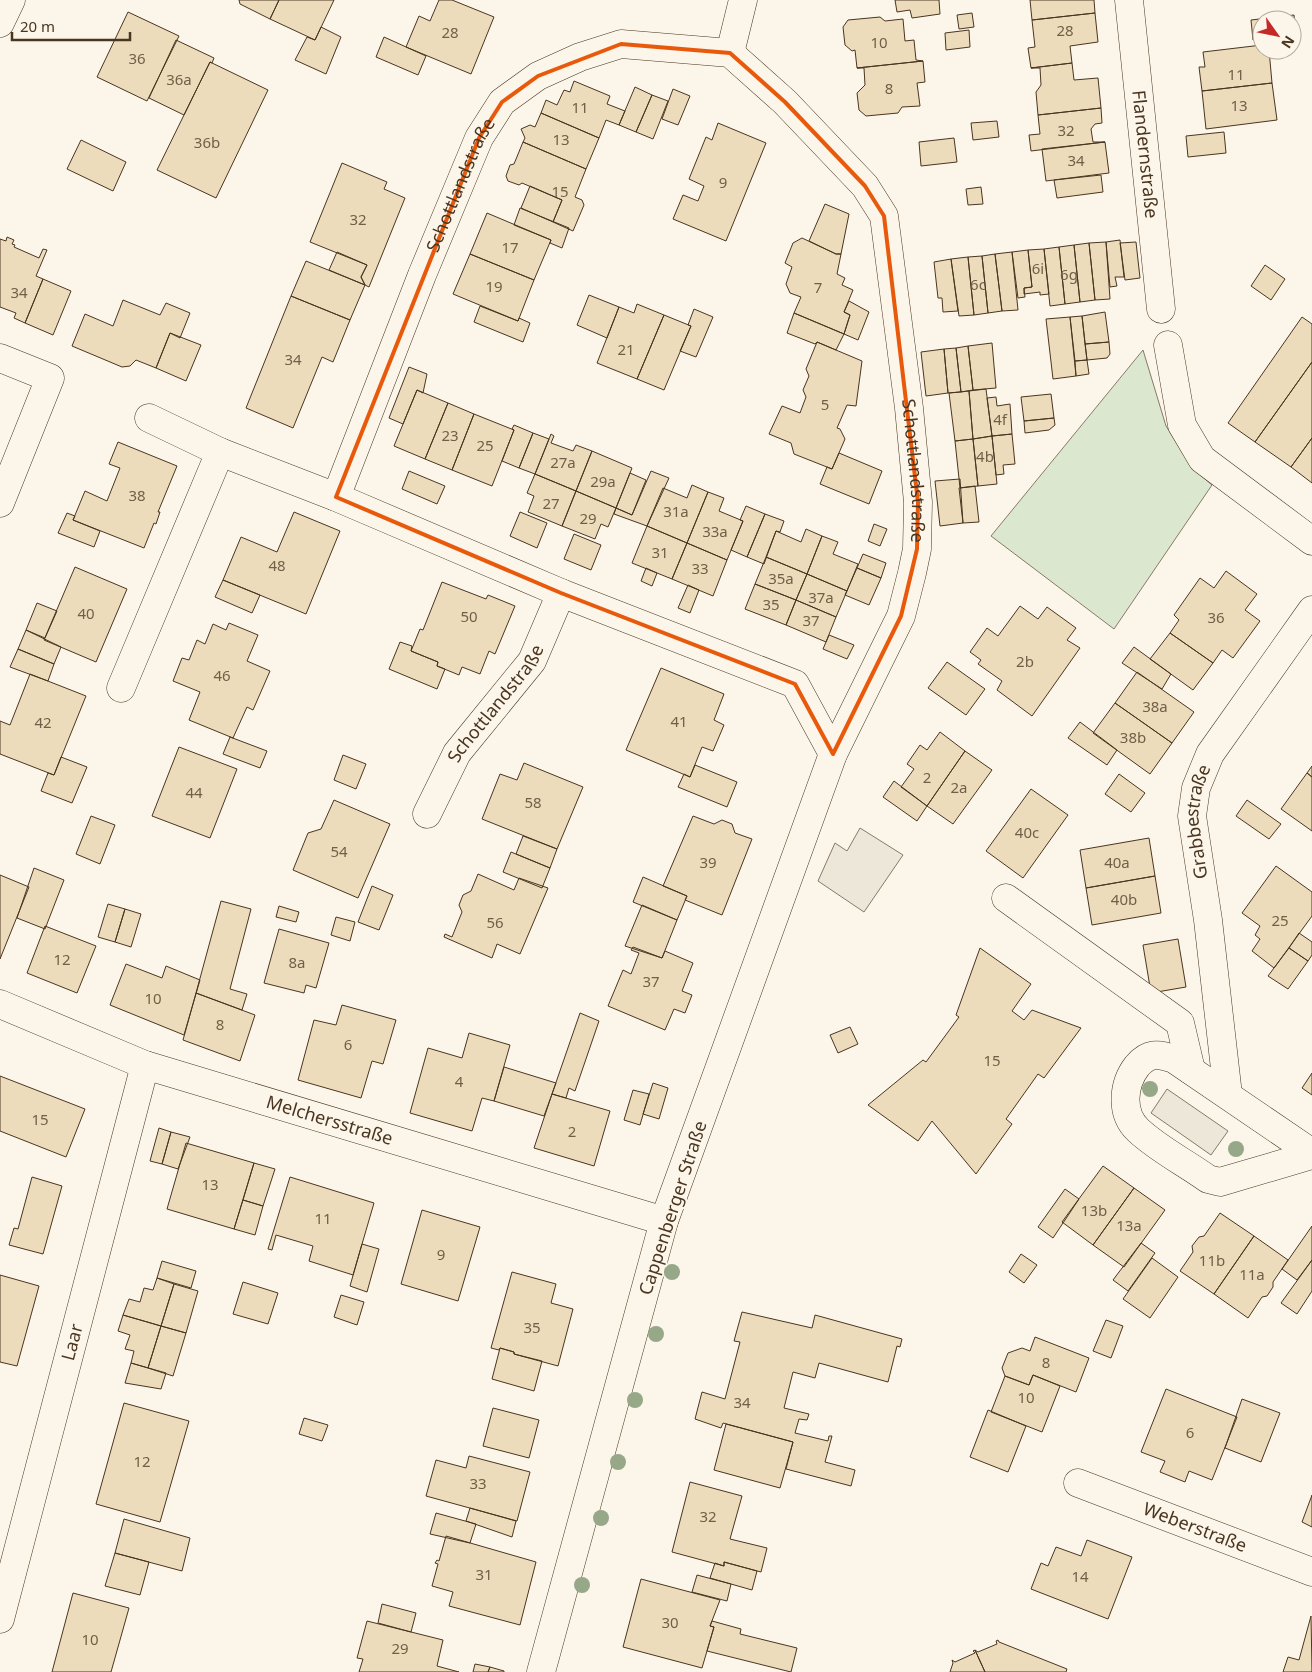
<svg xmlns="http://www.w3.org/2000/svg" width="1312" height="1672" viewBox="0 0 1312 1672" font-family="'Noto Sans',sans-serif">
<rect width="100%" height="100%" fill="#fbf6e9"/>
<path fill="#dce7d0" stroke="#887966" d="M1143 350 1166 426 1192 468 1212 485 1114 629 991 536Z"/>
<path fill="#ede7d9" stroke="#887966" d="M860 828 903 855 864 912 818 881 835 843 847 851Z
M1167 1089 1228 1131 1211 1155 1151 1113Z"/>
<path fill="#ecdcbc" stroke="#4a3520" d="M239 0H279L270 19 240 4Z
M279 0H334L315 40 270 19Z
M439 0H452L494 17 471 74 406 47 419 16 430 21Z
M895 0H939L940 14 912 18 910 10 897 12Z
M1030 0H1094L1095 13 1032 20Z
M128 12 179 36 147 101 97 77Z
M972 13 974 27 959 29 957 15Z
M1095 13 1098 42 1070 46 1072 63 1031 68 1028 48 1035 47 1032 20Z
M1294 15 1296 35H1292V20H1262V39L1253 40 1251 20Z
M880 17 885 21 903 19 905 41 914 40 916 60 923 61 857 68 855 50 852 51 845 45 843 27 848 20Z
M321 27 341 37 326 74 295 60 307 37 315 40Z
M969 30 970 47 946 50 945 33Z
M384 37 426 56 418 75 376 57Z
M176 40 214 58 212 63 210 62 184 115 149 98Z
M1262 45V50H1269L1272 83 1202 91 1199 67H1205L1203 52Z
M923 61 925 82 917 83 920 106 902 107 898 113 866 116 859 110 857 93 865 85 864 68H857Z
M210 62 268 90 216 198 157 170Z
M1072 63 1074 80 1098 78 1101 108 1038 115 1036 92 1041 85 1040 68H1031Z
M574 81 610 96 607 104 625 111 619 125 606 120 599 138 541 113 546 100 557 105 564 90 570 92Z
M1272 83 1277 120 1206 129 1202 91Z
M635 87 652 95 636 132 619 125Z
M673 89 690 96 678 125 662 119Z
M652 95 668 101 653 139 636 132Z
M1101 108 1102 123 1095 124 1091 129 1093 142H1105L1031 151 1029 135 1040 134 1038 115Z
M541 113 599 138 586 169 523 142 525 138 521 129 530 125 535 127Z
M997 121 999 137 973 140 971 123Z
M718 123 766 143 726 241 673 219 683 195 698 201 704 186 689 179 706 137 712 140Z
M1224 132 1226 153 1188 157 1186 136Z
M954 138 957 162 921 166 919 142Z
M81 140 126 162 113 191 67 169Z
M523 142 586 169 575 197 582 200 584 205 573 231 553 222 562 200 522 183 519 185 508 181 506 176 510 165 514 164Z
M1105 142 1109 173 1046 181 1042 149Z
M342 163 387 182 384 189 405 198 369 287 365 285 361 277 367 265 310 242Z
M1101 175 1103 192 1057 198 1054 180Z
M530 186 562 200 553 222 521 208Z
M981 187 983 204 968 205 966 189Z
M825 204 849 214 841 254H836L809 241Z
M520 208 569 228 562 248 550 243 551 240 514 225Z
M487 213 551 240 534 280 470 254Z
M7 237 14 240 12 244 15 245 14 247 39 258 43 249 47 250 36 276 43 279 25 323 14 318 16 313 0 307V239L6 241Z
M802 238 836 254H841L837 274 845 278 842 285 853 290 844 312 850 315 844 334 794 313 801 297 790 293 786 284 792 267 785 263 793 243Z
M1120 240 1124 277H1115L1117 286 1110 287 1106 242Z
M1106 242 1110 299 1095 300 1089 243Z
M1136 242 1140 278 1125 280 1120 243Z
M1089 243 1095 300 1080 302 1074 245Z
M1074 245 1080 302 1065 304 1059 247Z
M1059 247 1065 304 1050 306 1044 249Z
M1044 249 1049 294 1040 295V292L1024 294V288L1032 287 1028 250Z
M1028 250 1032 287 1024 288 1025 297 1018 298 1012 252Z
M337 252 367 265 361 277 365 285 329 270Z
M1012 252 1018 310 1002 311 995 254Z
M470 254 534 280 518 321 453 294Z
M995 254 1002 311 988 313 982 256Z
M982 256 988 313 974 315 968 257Z
M968 257 974 315 959 316 951 259Z
M951 259 958 311 943 312 942 298H938L934 262Z
M306 261 365 285 350 320 291 296Z
M1265 265 1285 279 1271 300 1251 286Z
M43 279 71 291 53 335 25 323Z
M589 295 619 307 607 338 577 325Z
M291 296 350 320 333 362 322 357 293 428 246 408Z
M123 300 160 315 166 303 190 313 180 338 170 333 156 368 136 360 130 366 122 367 72 346 85 314 113 326Z
M849 301 869 312 858 340 844 334 850 315 844 312Z
M637 304 664 315 637 379 597 363 619 307 634 313Z
M480 306 518 321 519 318 530 323 523 342 474 322Z
M694 309 713 317 696 357 680 351 691 326 688 325Z
M1105 312 1109 342 1085 344 1082 316Z
M794 313 844 334 836 350 817 342 815 344 787 333Z
M664 315 691 326 664 390 637 379Z
M1082 316 1087 360 1075 361 1070 317Z
M1070 317 1076 376 1053 379 1046 319Z
M1302 317 1312 324V362L1255 442 1228 423Z
M170 333 201 345 186 381 156 368Z
M817 342 862 361 856 406 847 405 837 428 840 429 845 439 832 469 794 454 791 443 769 434 782 406 800 413 806 397 803 390 809 376 806 369Z
M1109 342 1110 354 1107 358 1087 360 1085 344Z
M992 343 996 388 973 390 968 346Z
M968 346 973 390 961 392 956 348Z
M956 348 961 392 948 393 944 349Z
M944 349 948 393 926 396 921 352Z
M1087 360 1089 374 1076 376 1075 361Z
M1312 362V438L1291 467 1255 442Z
M409 367 427 374 423 393 417 390 403 424 389 418Z
M986 389 992 436 973 439 969 391Z
M417 390 448 403 425 459 394 446Z
M969 391 973 439 955 441 949 393Z
M1051 394 1054 418 1024 421 1021 397Z
M996 397 997 406 1010 404 1012 434 992 436 987 398Z
M448 403 474 414 452 470 425 459Z
M474 414 514 430 492 486 452 470Z
M1054 418 1055 425 1049 430 1025 433 1024 421Z
M514 425 533 433 519 468 502 461 514 430 512 429Z
M533 433 549 439 535 474 519 468Z
M551 434 554 436 551 443 573 451 576 445 592 451 576 491 535 474Z
M1012 434 1015 464 1003 465 1004 474 996 475 992 436Z
M992 436 997 484 978 486 973 439Z
M1312 438V483L1291 467Z
M973 439 978 486 960 488 955 441Z
M118 442 177 466 158 512H160L156 524 154 523 144 548 73 520 85 491 107 501 120 468 109 464Z
M592 451 632 468 616 508 576 491Z
M839 453 882 471 869 504 820 484 827 467 832 469Z
M409 471 445 486 437 504 402 489Z
M651 471 669 478 647 526 614 514 616 508 632 515Z
M630 473 646 480 632 515 616 508Z
M535 474 576 491 562 526 528 512 534 496 527 493Z
M960 479 963 523 940 526 935 481Z
M692 485 708 492 687 543 647 526 663 488 687 498Z
M975 486 979 522 963 523 959 488Z
M576 491 616 508 608 527 601 524 595 539 562 526Z
M708 492 724 498 719 511 743 521 727 560 687 543Z
M746 506 765 514 747 557 731 550 743 521 740 520Z
M294 512 340 531 306 614 223 580 241 537 277 552Z
M520 512 547 523 537 548 510 536Z
M67 513 75 516 73 520 100 531 94 547 58 533Z
M765 514 784 521 780 532 776 531 764 564 747 557Z
M874 524 887 529 880 546 868 541Z
M647 526 687 543 672 579 632 563Z
M806 529 822 536 807 574 766 557 776 531 801 542Z
M574 534 601 545 591 570 564 559Z
M822 536 838 542 833 554 858 564 847 591 807 574Z
M687 543 727 560 713 596 672 579Z
M863 554 886 563 881 578 857 568Z
M766 557 807 574 796 600 755 584Z
M75 567 127 589 96 662 44 640Z
M646 568 657 573 652 586 641 581Z
M857 568 881 578 869 605 845 595Z
M1226 571 1257 594 1245 610 1260 621 1233 658 1222 650 1213 663 1170 633 1179 620 1174 615 1200 578 1214 588Z
M807 574 847 591 836 617 796 600Z
M223 580 260 595 252 613 215 597Z
M442 582 486 599 488 595 515 606 495 654 489 651 480 674 462 667 459 675 437 666 438 662 411 651 420 629 423 630Z
M755 584 796 600 786 625 745 609Z
M688 585 699 590 690 613 678 608Z
M796 600 836 617 826 642 786 625Z
M37 603 57 611 45 638 26 630Z
M1020 606 1038 619 1047 607 1076 628 1067 640 1080 648 1032 716 997 690 1002 681 978 664 981 660 970 652 987 628 998 636Z
M229 623 258 635 247 661 270 671 253 710 247 707 233 738 189 720 200 692 173 681 182 658 189 660 197 640 205 644 213 624 226 630Z
M26 630 61 647 54 664 18 649Z
M1170 633 1213 663 1193 690 1150 659Z
M829 635 854 645 847 659 823 649Z
M400 642 412 646 411 651 438 662 437 666 445 669 437 689 389 669Z
M1134 647 1171 674 1162 689 1122 663Z
M18 649 54 664 48 681 10 667Z
M947 662 985 689 966 715 928 688Z
M661 668 724 694 714 720 724 725 713 751 702 747 690 777 626 750Z
M1137 672 1194 712 1172 743 1115 703Z
M30 674 86 696 54 775 0 754V721L10 725Z
M1115 703 1172 743 1150 774 1093 733Z
M1080 722 1117 750 1107 765 1068 738Z
M940 732 965 751 927 806 901 787 914 769 907 764 920 745 927 750Z
M230 737 267 751 260 768 223 754Z
M179 747 237 769 210 838 152 816Z
M965 751 992 770 953 824 927 806Z
M343 755 366 764 356 789 334 780Z
M61 757 87 767 72 803 41 791 48 773 54 775Z
M524 763 583 787 557 849 482 819 500 774 517 780Z
M695 765 737 782 727 807 678 787 684 774 690 777Z
M1312 766V777L1307 773Z
M1307 773 1312 777V831L1281 809Z
M1119 774 1145 793 1131 812 1105 794Z
M894 781 927 806 917 821 883 797Z
M1031 789 1068 815 1023 878 986 851Z
M334 800 390 824 358 898 293 870 308 833 321 829Z
M1247 800 1281 824 1269 839 1236 816Z
M91 816 115 825 100 864 76 854Z
M693 816 714 824 722 820 732 824 735 833 752 839 722 915 685 900 687 896 663 886Z
M523 836 557 849 550 868 516 854Z
M1149 838 1155 876 1086 888 1080 850Z
M511 852 550 868 542 888 503 872Z
M1276 866 1312 892V916L1274 968 1252 951 1260 939 1255 935 1260 926 1242 913Z
M34 868 64 880 45 929 17 918Z
M478 874 514 890 519 878 548 888 520 954 497 944 492 958 444 937 445 934 452 937 462 912 459 905 463 895 471 891Z
M0 875 29 887 0 959Z
M1155 876 1161 913 1092 925 1086 888Z
M643 877 687 896 677 920 633 902Z
M372 886 393 895 379 930 358 922Z
M221 901 251 909 230 989 247 994 242 1010 196 993Z
M108 904 125 909 115 942 98 937Z
M642 905 677 920 662 958 625 946Z
M279 906 299 912 296 922 276 917Z
M125 909 141 914 131 947 115 942Z
M336 917 355 922 350 941 331 935Z
M45 926 96 946 77 993 27 973Z
M279 929 329 943 316 988 306 985 304 993 264 983Z
M1299 933 1312 942V955L1308 961 1289 948Z
M1178 939 1186 987 1151 993 1143 945Z
M633 947 662 958 665 951 693 963 682 991 692 995 685 1013 674 1009 665 1030 608 1006 623 970 631 974 639 953 631 950Z
M980 948 1031 984 1012 1011 1024 1020 1032 1010 1081 1028 1044 1078 1038 1074 1006 1119 1012 1124 976 1174 932 1121 918 1141 868 1105 923 1060 926 1062 959 1017 956 1015Z
M1289 948 1308 961 1288 989 1268 976Z
M126 964 162 978 166 966 200 980 184 1035 110 1005Z
M196 993 255 1015 240 1061 183 1040Z
M342 1005 396 1020 383 1064 372 1061 361 1098 298 1080 314 1020 336 1025Z
M580 1013 599 1021 575 1091 569 1088 566 1098 552 1094Z
M850 1027 858 1044 838 1053 830 1035Z
M469 1033 510 1045 494 1101 482 1098 472 1131 410 1113 428 1048 462 1058Z
M504 1067 556 1083 544 1116 494 1101Z
M1312 1073V1095L1302 1088Z
M0 1076 85 1109 66 1157 0 1131Z
M653 1083 668 1088 659 1119 643 1114Z
M633 1090 649 1094 640 1125 624 1120Z
M552 1094 610 1111 594 1166 534 1148Z
M159 1128 171 1132 162 1164 150 1161Z
M171 1132 190 1137 178 1169 162 1164Z
M186 1143 254 1163 234 1229 167 1209Z
M254 1163 275 1169 263 1206 243 1200Z
M1103 1166 1134 1188 1093 1245 1062 1222Z
M32 1177 62 1186 43 1254 9 1245 14 1228 18 1229Z
M290 1177 374 1203 353 1275 309 1261 313 1246 276 1235 272 1250 268 1249Z
M1134 1188 1165 1210 1124 1267 1093 1245Z
M1065 1189 1079 1199 1053 1238 1038 1227Z
M243 1200 263 1206 255 1235 234 1229Z
M422 1210 480 1227 458 1301 401 1284Z
M1220 1213 1254 1236 1214 1294 1180 1271 1193 1252 1192 1246 1199 1237 1204 1236Z
M1312 1226V1260L1297 1280 1282 1269Z
M1254 1236 1288 1260 1273 1282V1287L1267 1296 1262 1297 1248 1318 1214 1294Z
M1141 1243 1155 1253 1128 1291 1113 1280Z
M362 1244 379 1249 367 1292 350 1286Z
M1021 1254 1037 1265 1024 1283 1009 1272Z
M1152 1258 1178 1277 1150 1318 1123 1299Z
M1312 1260V1291L1297 1314 1281 1303Z
M162 1261 196 1271 191 1288 157 1278Z
M512 1272 556 1284 551 1303 573 1309 558 1366 514 1354V1352L500 1348 499 1350 491 1348Z
M0 1275 39 1286 17 1366 0 1362Z
M157 1278 174 1284 161 1326 123 1315 129 1299 140 1302 144 1288 153 1290Z
M243 1282 278 1293 268 1324 233 1314Z
M174 1284 198 1291 186 1333 161 1326Z
M341 1295 364 1302 357 1325 334 1317Z
M742 1312 812 1328 815 1315 902 1339 900 1347 897 1346 888 1382 819 1363 815 1378 793 1372 784 1408 809 1414 807 1420 799 1419 795 1433 828 1441 829 1436H832L825 1462 855 1470 851 1486 786 1469 793 1442 723 1423 721 1428 695 1419 702 1392 725 1399 740 1342 734 1341Z
M123 1315 161 1326 148 1368 131 1363 134 1351 125 1349 130 1335 118 1331Z
M1106 1320 1123 1326 1111 1358 1093 1351Z
M161 1326 186 1333 173 1376 148 1368Z
M1035 1337 1089 1358 1076 1392 1033 1375 1029 1385 1005 1376 1002 1368 1008 1353 1022 1348 1030 1351Z
M500 1348 514 1352V1354L542 1361 534 1391 492 1379Z
M131 1363 166 1373 161 1389 125 1383Z
M1033 1375 1060 1386 1042 1432 991 1412 1005 1376 1029 1385Z
M1166 1389 1237 1417 1212 1480 1189 1471 1185 1482 1160 1472 1165 1461 1141 1452Z
M1242 1399 1280 1413 1261 1462 1225 1448Z
M124 1403 189 1421 160 1522 96 1504Z
M493 1408 539 1420 529 1458 483 1446Z
M988 1410 1026 1426 1008 1472 970 1457Z
M304 1418 328 1425 322 1441 299 1434Z
M726 1424 793 1442 780 1488 714 1470Z
M469 1456 530 1472 517 1521 426 1496 436 1460 466 1468Z
M690 1482 742 1496 730 1539 767 1548 761 1572 724 1562V1566L672 1552Z
M1312 1495V1527L1302 1522Z
M470 1508 516 1521 512 1537 466 1521Z
M436 1513 476 1524 470 1543 430 1534Z
M124 1519 190 1538 182 1571 115 1553Z
M446 1536 536 1562 520 1625 449 1606 453 1592 432 1586 438 1564 435 1563 437 1560 439 1561Z
M1087 1540 1132 1557 1108 1619 1031 1589 1041 1563 1048 1566 1056 1547 1081 1556Z
M115 1553 149 1562 140 1595 105 1586Z
M724 1562 757 1571 752 1590 710 1578 715 1563 724 1566Z
M697 1575 731 1584 727 1601 692 1592Z
M641 1579 720 1600 710 1626 714 1627 702 1668 623 1647Z
M73 1593 129 1608 111 1672H52Z
M382 1604 416 1613 411 1632 378 1623Z
M1311 1616 1312 1672H1283L1288 1657 1299 1660Z
M367 1621 443 1640 437 1666 459 1672H359L363 1659 357 1658Z
M712 1621 741 1629 740 1634 797 1648 791 1672 707 1651 714 1627 710 1626Z
M998 1640 999 1642 1067 1669 1066 1672H985L975 1650 978 1652 997 1644 996 1641Z
M975 1650 985 1672H950L953 1663 952 1660 955 1662 975 1653 973 1651Z
M475 1664 490 1667 488 1672H473Z
M490 1667 504 1671V1672H488Z"/>
<g fill="none" stroke-linecap="round" stroke-linejoin="round">
<g stroke="#4a3520" stroke-width="29">
<g id="minor">
<path id="s1" d="M1129 0 1161 309"/>
<path d="M0 23 11 0"/>
<path d="M730 53 743 0"/>
<path d="M1168 345 1182 425 1202 459 1312 541"/>
<path d="M0 358 50 378 0 503"/>
<path d="M149 418 220 452 336 497 561 593 795 684 833 754"/>
<path id="s2" d="M336 497 422 275 479 138 502 102 538 76 580 57 621 44 730 53 785 102 865 186 884 216 909 408 918 502 917 549 912 573 901 616 833 754 664 1221 541 1672"/>
<path d="M121 688 220 452"/>
<path id="s3" d="M427 814 457 753 532 661 561 593"/>
<path d="M1006 898 1180 1023 1191 1070"/>
<path id="s4" d="M0 1004 145 1065 664 1221"/>
<path id="s5" d="M1228 1095 1208 920 1192 816 1196 788 1210 754 1312 610"/>
<path d="M1312 1153 1174 1059C1158 1053 1148 1053 1137 1066 1123 1084 1120 1113 1138 1130 1158 1149 1186 1163 1208 1179L1220 1182 1312 1155"/>
<path id="s6" d="M1078 1483 1312 1572"/>
<path id="s7" d="M0 1619 145 1065"/>
</g>
</g>
<use href="#minor" stroke="#fbf6e9" stroke-width="28"/>
</g>
<g fill="#96a887">
<circle cx="1150" cy="1089" r="8"/>
<circle cx="1236" cy="1149" r="8"/>
<circle cx="672" cy="1272" r="8"/>
<circle cx="656" cy="1334" r="8"/>
<circle cx="635" cy="1400" r="8"/>
<circle cx="618" cy="1462" r="8"/>
<circle cx="601" cy="1518" r="8"/>
<circle cx="582" cy="1585" r="8"/>
</g>
<path fill="none" stroke="#e8590c" stroke-width="4" stroke-linejoin="round" d="M621 44 730 53 785 102 865 186 884 216 918 502 917 549 901 616 833 754 795 684 561 593 336 497 479 138 502 102 538 76Z"/>
<g text-anchor="middle" stroke-width="4" stroke-linejoin="round" paint-order="stroke">
<g font-size="15" fill="#725f47">
<text x="1065" y="36">28</text>
<text x="450" y="38">28</text>
<text x="879" y="48">10</text>
<text x="137" y="64">36</text>
<text x="1236" y="80">11</text>
<text x="179" y="85">36a</text>
<text x="889" y="94">8</text>
<text x="1239" y="111">13</text>
<text x="580" y="113">11</text>
<text x="1066" y="136">32</text>
<text x="561" y="145">13</text>
<text x="207" y="148">36b</text>
<text x="1076" y="166">34</text>
<text x="723" y="188">9</text>
<text x="560" y="197">15</text>
<text x="358" y="225">32</text>
<text x="510" y="253">17</text>
<text x="1038" y="274">6i</text>
<text x="1069" y="280">6g</text>
<text x="978" y="290">6c</text>
<text x="494" y="292">19</text>
<text x="818" y="293">7</text>
<text x="19" y="298">34</text>
<text x="626" y="355">21</text>
<text x="293" y="365">34</text>
<text x="825" y="410">5</text>
<text x="1000" y="425">4f</text>
<text x="450" y="441">23</text>
<text x="485" y="451">25</text>
<text x="985" y="462">4b</text>
<text x="563" y="468">27a</text>
<text x="603" y="487">29a</text>
<text x="137" y="501">38</text>
<text x="551" y="509">27</text>
<text x="676" y="517">31a</text>
<text x="588" y="524">29</text>
<text x="715" y="537">33a</text>
<text x="660" y="558">31</text>
<text x="277" y="571">48</text>
<text x="700" y="574">33</text>
<text x="781" y="584">35a</text>
<text x="821" y="603">37a</text>
<text x="771" y="610">35</text>
<text x="86" y="619">40</text>
<text x="469" y="622">50</text>
<text x="1216" y="623">36</text>
<text x="811" y="626">37</text>
<text x="1025" y="667">2b</text>
<text x="222" y="681">46</text>
<text x="1155" y="712">38a</text>
<text x="679" y="727">41</text>
<text x="43" y="728">42</text>
<text x="1133" y="743">38b</text>
<text x="927" y="783">2</text>
<text x="959" y="793">2a</text>
<text x="194" y="798">44</text>
<text x="533" y="808">58</text>
<text x="1027" y="838">40c</text>
<text x="339" y="857">54</text>
<text x="708" y="868">39</text>
<text x="1117" y="868">40a</text>
<text x="1124" y="905">40b</text>
<text x="1280" y="926">25</text>
<text x="495" y="928">56</text>
<text x="62" y="965">12</text>
<text x="297" y="968">8a</text>
<text x="651" y="987">37</text>
<text x="153" y="1004">10</text>
<text x="220" y="1030">8</text>
<text x="348" y="1050">6</text>
<text x="992" y="1066">15</text>
<text x="459" y="1087">4</text>
<text x="40" y="1125">15</text>
<text x="572" y="1137">2</text>
<text x="210" y="1190">13</text>
<text x="1094" y="1216">13b</text>
<text x="323" y="1224">11</text>
<text x="1129" y="1231">13a</text>
<text x="441" y="1260">9</text>
<text x="1212" y="1266">11b</text>
<text x="1252" y="1280">11a</text>
<text x="532" y="1333">35</text>
<text x="1046" y="1368">8</text>
<text x="1026" y="1403">10</text>
<text x="742" y="1408">34</text>
<text x="1190" y="1438">6</text>
<text x="142" y="1467">12</text>
<text x="478" y="1489">33</text>
<text x="708" y="1522">32</text>
<text x="484" y="1580">31</text>
<text x="1080" y="1582">14</text>
<text x="670" y="1628">30</text>
<text x="90" y="1645">10</text>
<text x="400" y="1654">29</text>
</g>
<g font-size="18" fill="#4a3520" stroke="#fbf6e9">
<text dy="6" stroke="none"><textPath href="#s1" startOffset="155">Flandernstraße</textPath></text>
<text dy="6" stroke="none"><textPath href="#s2" startOffset="336">Schottlandstraße</textPath></text>
<text dy="6" stroke="none"><textPath href="#s2" startOffset="1154">Schottlandstraße</textPath></text>
<text dy="6" stroke="none"><textPath href="#s3" startOffset="131">Schottlandstraße</textPath></text>
<text dy="6" stroke="none"><textPath href="#s5" startOffset="276">Grabbestraße</textPath></text>
<text dy="6" stroke="none"><textPath href="#s4" startOffset="350">Melchersstraße</textPath></text>
<text transform="translate(673 1208) rotate(-72)" y="6">Cappenberger Straße</text>
<text dy="6" stroke="none"><textPath href="#s7" startOffset="286">Laar</textPath></text>
<text dy="6" stroke="none"><textPath href="#s6" startOffset="125">Weberstraße</textPath></text>
</g>
</g>
<g transform="translate(1277 35) rotate(123)"><circle r="24" fill="#fbf6e9" stroke="#b4a999"/>
<path d="M0-4L9 19L0 12L-9 19Z" fill="#c62828"/>
<text y="-8" font-size="14" font-weight="bold" text-anchor="middle" fill="#4a3520">N</text>
</g>
<path d="M12 32v8h118v-8" fill="none" stroke="#4a3520" stroke-width="2.5"/>
<text x="20" y="32" font-size="15" fill="#4a3520" stroke="#fbf6e9" stroke-width="4" paint-order="stroke">20 m</text>
</svg>
